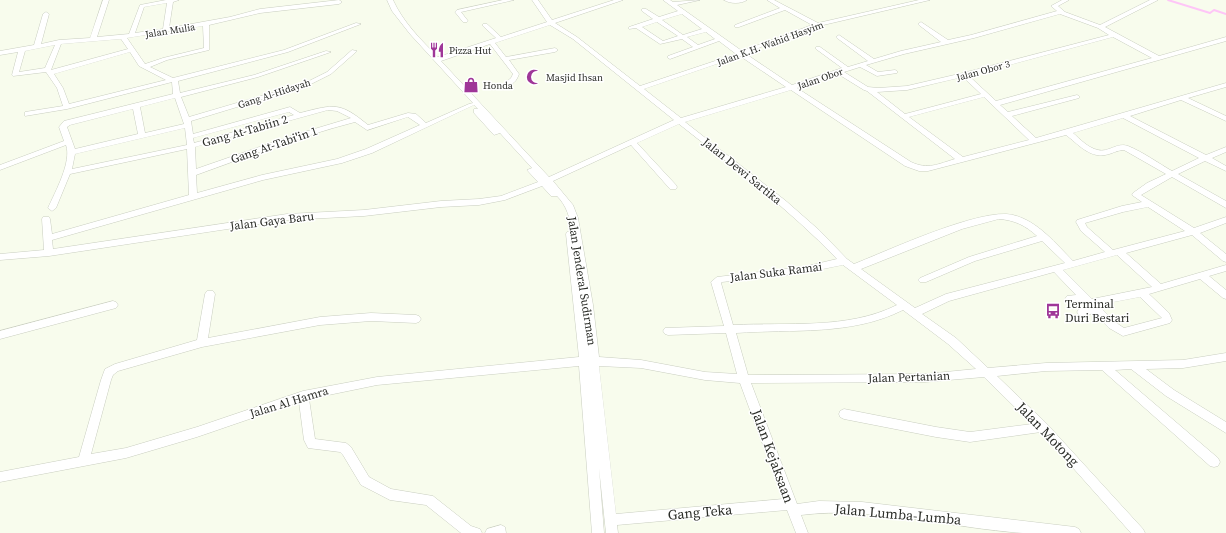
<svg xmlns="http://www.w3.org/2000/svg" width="1226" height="533" viewBox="0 0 1226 533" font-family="'Source Serif 4',serif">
<rect width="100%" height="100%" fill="#f8fced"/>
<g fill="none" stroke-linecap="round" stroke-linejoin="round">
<path stroke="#fec6f7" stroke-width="2" d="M1168 0 1210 13 1214 10 1226 14"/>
<g stroke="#c9cec0" stroke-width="1">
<path id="minor" d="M103 0H109L97 37 129 34 140 5 166 0H179L173 2 169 28 230 17 260 9 339 0 342 2 339 4 260 13 209 25V50L167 60 150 67 173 78 284 50 356 23 361 24 288 52 178 81 180 93 254 75 326 51 331 52 258 77 181 97 189 117 305 83 327 72 352 50 357 51 331 74 309 85 191 121 193 134 290 107 300 113C335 104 340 102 368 125L408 113 416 114 426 123 469 104 473 103 410 34 392 11 387 0H393C403 22 421 40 438 57L496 38 483 26V24H487L501 37 547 22 532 0H538L552 20 614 0H623L555 23 577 37 640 86 736 54 719 41 670 59 668 58V56L693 47 682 39 660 44 636 28 629 29V27L653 19 642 11V9H646L659 17 678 11 663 0H670L673 2 700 0 677 5 742 51 812 25 785 10 739 27H735V25L780 8 767 0H774L818 23 919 0H930L819 26 763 46 746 54 792 85 842 68 816 49V47H820L848 67 868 61 837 38 836 37 839 35 874 59 901 51 941 42 919 25 918 24 921 22 948 40 971 35 1057 11 1051 6 1062 0H1069L1058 6 1065 12 1100 25 1150 0H1158L1105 27 1159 56 1226 37V41L1000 105 1008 112 1077 95 1079 96V98L1012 116 1036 138 1226 83V87L1188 98 1226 116V121L1181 100 1130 116 1206 155 1226 147V152L1212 158 1226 166V171L1205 161 1178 174 1226 201V208L1172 177 1141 195 1194 228 1226 217V223L1200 233 1226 254V262L1223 261 1192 235 1126 253 1161 284 1226 265V271L1209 276 1226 290V299L1223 298 1200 279 1149 294 1169 313 1172 320 1170 323 1123 336 1109 328 1094 313 1082 316 1079 315 1077 312 1079 309 1088 307 1082 301 1070 303 1067 302 1065 299 1067 296 1076 295 1054 272 949 301 922 314 956 338 988 368 1046 363 1183 360 1226 353V361L1183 368 1146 369 1174 390 1226 422V433L1166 396 1131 369 1115 370 1218 458 1220 462 1218 466 1214 467 1210 466 1102 370 1046 371 997 376 1047 424 1143 529 1145 533H1131L1041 432 970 442 936 437 844 419 840 417 839 414 840 411 844 409 936 427 970 432 1032 424 984 377 925 382 751 383 797 504 819 501 862 502 1075 527 1079 529 1081 533C1062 533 1042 533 1023 533 950 528 874 506 801 515L808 533H796L787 510 617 525 618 533H606L599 468 604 533H592L579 366 377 385 309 399 315 439 346 443 351 447 369 477 391 489 433 496 471 526 480 529 482 533H461L426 505 390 500 361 485 343 455 340 452 308 448 304 440 299 402 197 437 126 458 0 482V472L79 457 101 380 105 369 115 364 197 340 205 294 207 291H213L215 294 208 338 320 317 371 313 416 315 419 316 421 319 419 322 416 323 371 321 320 325 202 347 118 371 113 375 111 380 91 454 126 448 197 427 303 391 377 377 579 357 566 234 567 232H572C570 218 567 206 557 196H551L542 186 505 200 479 205 441 207 364 216 287 220 49 256 0 260V254L44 250 42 219 43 217H49L50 219 52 234 189 195 187 149 70 174 56 208 52 211 48 208C55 192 72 162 66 145L0 170V165L64 141 59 127 64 121 173 94 172 82 67 109 25 116V112L63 106 57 88 46 72 13 76 12 75 18 52 0 55V51L34 45 43 14 46 12 49 14 41 44 59 40 90 38ZM167 3 163 29 135 33 144 7ZM682 14 702 29 683 35 662 20ZM1060 14 1098 28 1109 35 963 73 907 86 878 88 868 87 844 72 860 67 877 76 897 73V71L895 70 878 72 866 65 904 54 974 38ZM657 22 678 36 663 41 642 27ZM550 25 573 39 674 120 549 177 441 61 490 44 513 74 511 78 505 83 506 84C513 86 517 80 519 74L509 60 555 52 558 50 555 48 506 57 495 43ZM203 26 204 48 163 58 145 64 127 38ZM706 32 715 39 698 45 687 37ZM1113 37 1152 58 996 101 969 76ZM121 39 128 49 51 70 61 44ZM55 45 45 68 19 72 25 51ZM130 52 139 66 166 80 69 104 63 88 54 74ZM740 56 786 87 681 118 644 89ZM838 74 864 90 867 91 955 159C938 164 928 170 911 162L797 88ZM963 77 981 94 905 114 877 92 907 90ZM791 90 905 166 919 171H928L1066 135C1077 143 1089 158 1105 155 1112 154 1117 150 1124 150L1166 174 1147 183 1133 193 1132 195 1142 202 1122 206 1077 220 1076 222 1081 231 1105 252 1073 261C1056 244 1038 221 1013 215 982 207 887 251 854 264L847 259 819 230 786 201 685 122ZM984 97 1029 140 963 157 909 117ZM175 98 184 124 145 133 140 107ZM474 105 478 109H474V113L494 135 500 133 532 168 527 170 538 182 501 196 479 199 441 201 364 210 287 214 53 249 52 240 263 180 342 163 372 153ZM133 109 138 134 75 149 67 127 70 125ZM328 110 337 111 351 118 291 136 196 169 195 147ZM289 112 294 115 194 143 193 138ZM408 117 420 125 366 149 337 159 262 175 197 193 196 175C249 156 301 136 355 122L367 130ZM1123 118 1199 158 1172 171C1158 163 1143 152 1128 146 1117 142 1108 153 1098 150 1088 148 1080 139 1073 133ZM679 124C733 167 789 209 837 259L803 267 717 277 711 282 724 326 665 328 663 331 665 334 668 335 726 333 737 374 705 372 641 360 599 357 593 305 578 218 573 205 553 181 631 145 670 189H676L677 187 676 185 637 143ZM185 128 187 145 72 169 75 154ZM1148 207 1185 231 1113 250 1087 227 1085 223 1123 212ZM999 219C1015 220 1026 226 1037 236L969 257 920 278 918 280 920 282H926L975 261 1042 241 1065 263 946 294 915 308 861 269 962 229ZM1117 255 1152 287 1092 299 1063 270ZM843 265 897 305C847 330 787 322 733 325L721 283 722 282 803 273ZM1140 297 1162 318 1124 328 1115 322 1098 305ZM903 310 948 344 976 369 925 374 748 375 736 333C792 329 852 336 903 310ZM599 366 641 368 705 380 740 383 783 499 616 514Z
M503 0H514L461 12 468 21 467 22H463L455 12 457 10Z
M724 0H747C741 4 730 4 724 0Z
M113 301 116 302 118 305 116 308 0 339V331Z
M501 525 505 527 506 533H485L487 529Z"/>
</g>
<use href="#minor" fill="#fff" fill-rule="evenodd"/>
</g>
<defs>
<g id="restaurant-bare" transform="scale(1.2)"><path d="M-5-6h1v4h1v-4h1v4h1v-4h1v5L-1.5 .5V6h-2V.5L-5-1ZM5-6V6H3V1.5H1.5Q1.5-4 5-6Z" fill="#9f3698" stroke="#fff" stroke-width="2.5" paint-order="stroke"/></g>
<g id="mosque-bare" transform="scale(1.2)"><path d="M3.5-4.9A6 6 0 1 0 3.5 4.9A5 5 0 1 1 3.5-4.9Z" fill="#9f3698" stroke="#fff" stroke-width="2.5" paint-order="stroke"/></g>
<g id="shop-bare" transform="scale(1.2)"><path d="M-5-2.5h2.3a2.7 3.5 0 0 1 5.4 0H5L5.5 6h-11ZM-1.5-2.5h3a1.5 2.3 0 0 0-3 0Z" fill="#9f3698" stroke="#fff" stroke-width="2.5" paint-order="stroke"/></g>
<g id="bus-bare" transform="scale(1.2)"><path d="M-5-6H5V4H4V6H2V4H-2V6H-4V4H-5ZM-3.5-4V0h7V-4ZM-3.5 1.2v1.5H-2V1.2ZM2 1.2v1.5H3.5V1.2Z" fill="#9f3698" stroke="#fff" stroke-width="2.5" paint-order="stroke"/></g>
</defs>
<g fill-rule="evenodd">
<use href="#restaurant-bare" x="437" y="50"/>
<use href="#mosque-bare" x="534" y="77"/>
<use href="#shop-bare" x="471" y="85"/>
<use href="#bus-bare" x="1053" y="311"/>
</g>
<g text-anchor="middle" stroke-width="3" stroke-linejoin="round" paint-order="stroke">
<g font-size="10" fill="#2b2d28" stroke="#fff">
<text transform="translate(170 30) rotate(-9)" y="4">Jalan Mulia</text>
<text transform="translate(770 43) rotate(-20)" y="4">Jalan K.H. Wahid Hasyim</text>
<text transform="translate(983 70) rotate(-15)" y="4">Jalan Obor 3</text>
<text transform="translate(820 78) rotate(-19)" y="4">Jalan Obor</text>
<text transform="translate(274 93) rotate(-18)" y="4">Gang Al-Hidayah</text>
</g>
<g font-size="10" fill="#2b2d28" stroke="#fff" text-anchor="start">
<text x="449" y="54">Pizza Hut</text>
<text x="546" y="81">Masjid Ihsan</text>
<text x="483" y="89">Honda</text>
</g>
<g font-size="12" fill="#2b2d28" stroke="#fff">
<text transform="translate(245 131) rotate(-16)" y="4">Gang At-Tabiin 2</text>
<text transform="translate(274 145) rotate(-19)" y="4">Gang At-Tabi'in 1</text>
<text transform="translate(742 171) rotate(39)" y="4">Jalan Dewi Sartika</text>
<text transform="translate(272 221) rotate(-7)" y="4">Jalan Gaya Baru</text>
<text transform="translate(776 272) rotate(-7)" y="4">Jalan Suka Ramai</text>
<text transform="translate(582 281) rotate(81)" y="4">Jalan Jenderal Sudirman</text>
<text transform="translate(909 377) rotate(-2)" y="4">Jalan Pertanian</text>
<text transform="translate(289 402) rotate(-17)" y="4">Jalan Al Hamra</text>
</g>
<g font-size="12" fill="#2b2d28" stroke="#fff" text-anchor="start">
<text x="1065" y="308">Terminal<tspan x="1065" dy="14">Duri Bestari</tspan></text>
</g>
<g font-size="14" fill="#2b2d28" stroke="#fff">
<text transform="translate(1048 434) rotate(46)" y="5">Jalan Motong</text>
<text transform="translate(773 456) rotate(70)" y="5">Jalan Kejaksaan</text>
<text transform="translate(700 512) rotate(-5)" y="5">Gang Teka</text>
<text transform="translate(898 514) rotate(5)" y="5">Jalan Lumba-Lumba</text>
</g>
</g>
</svg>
